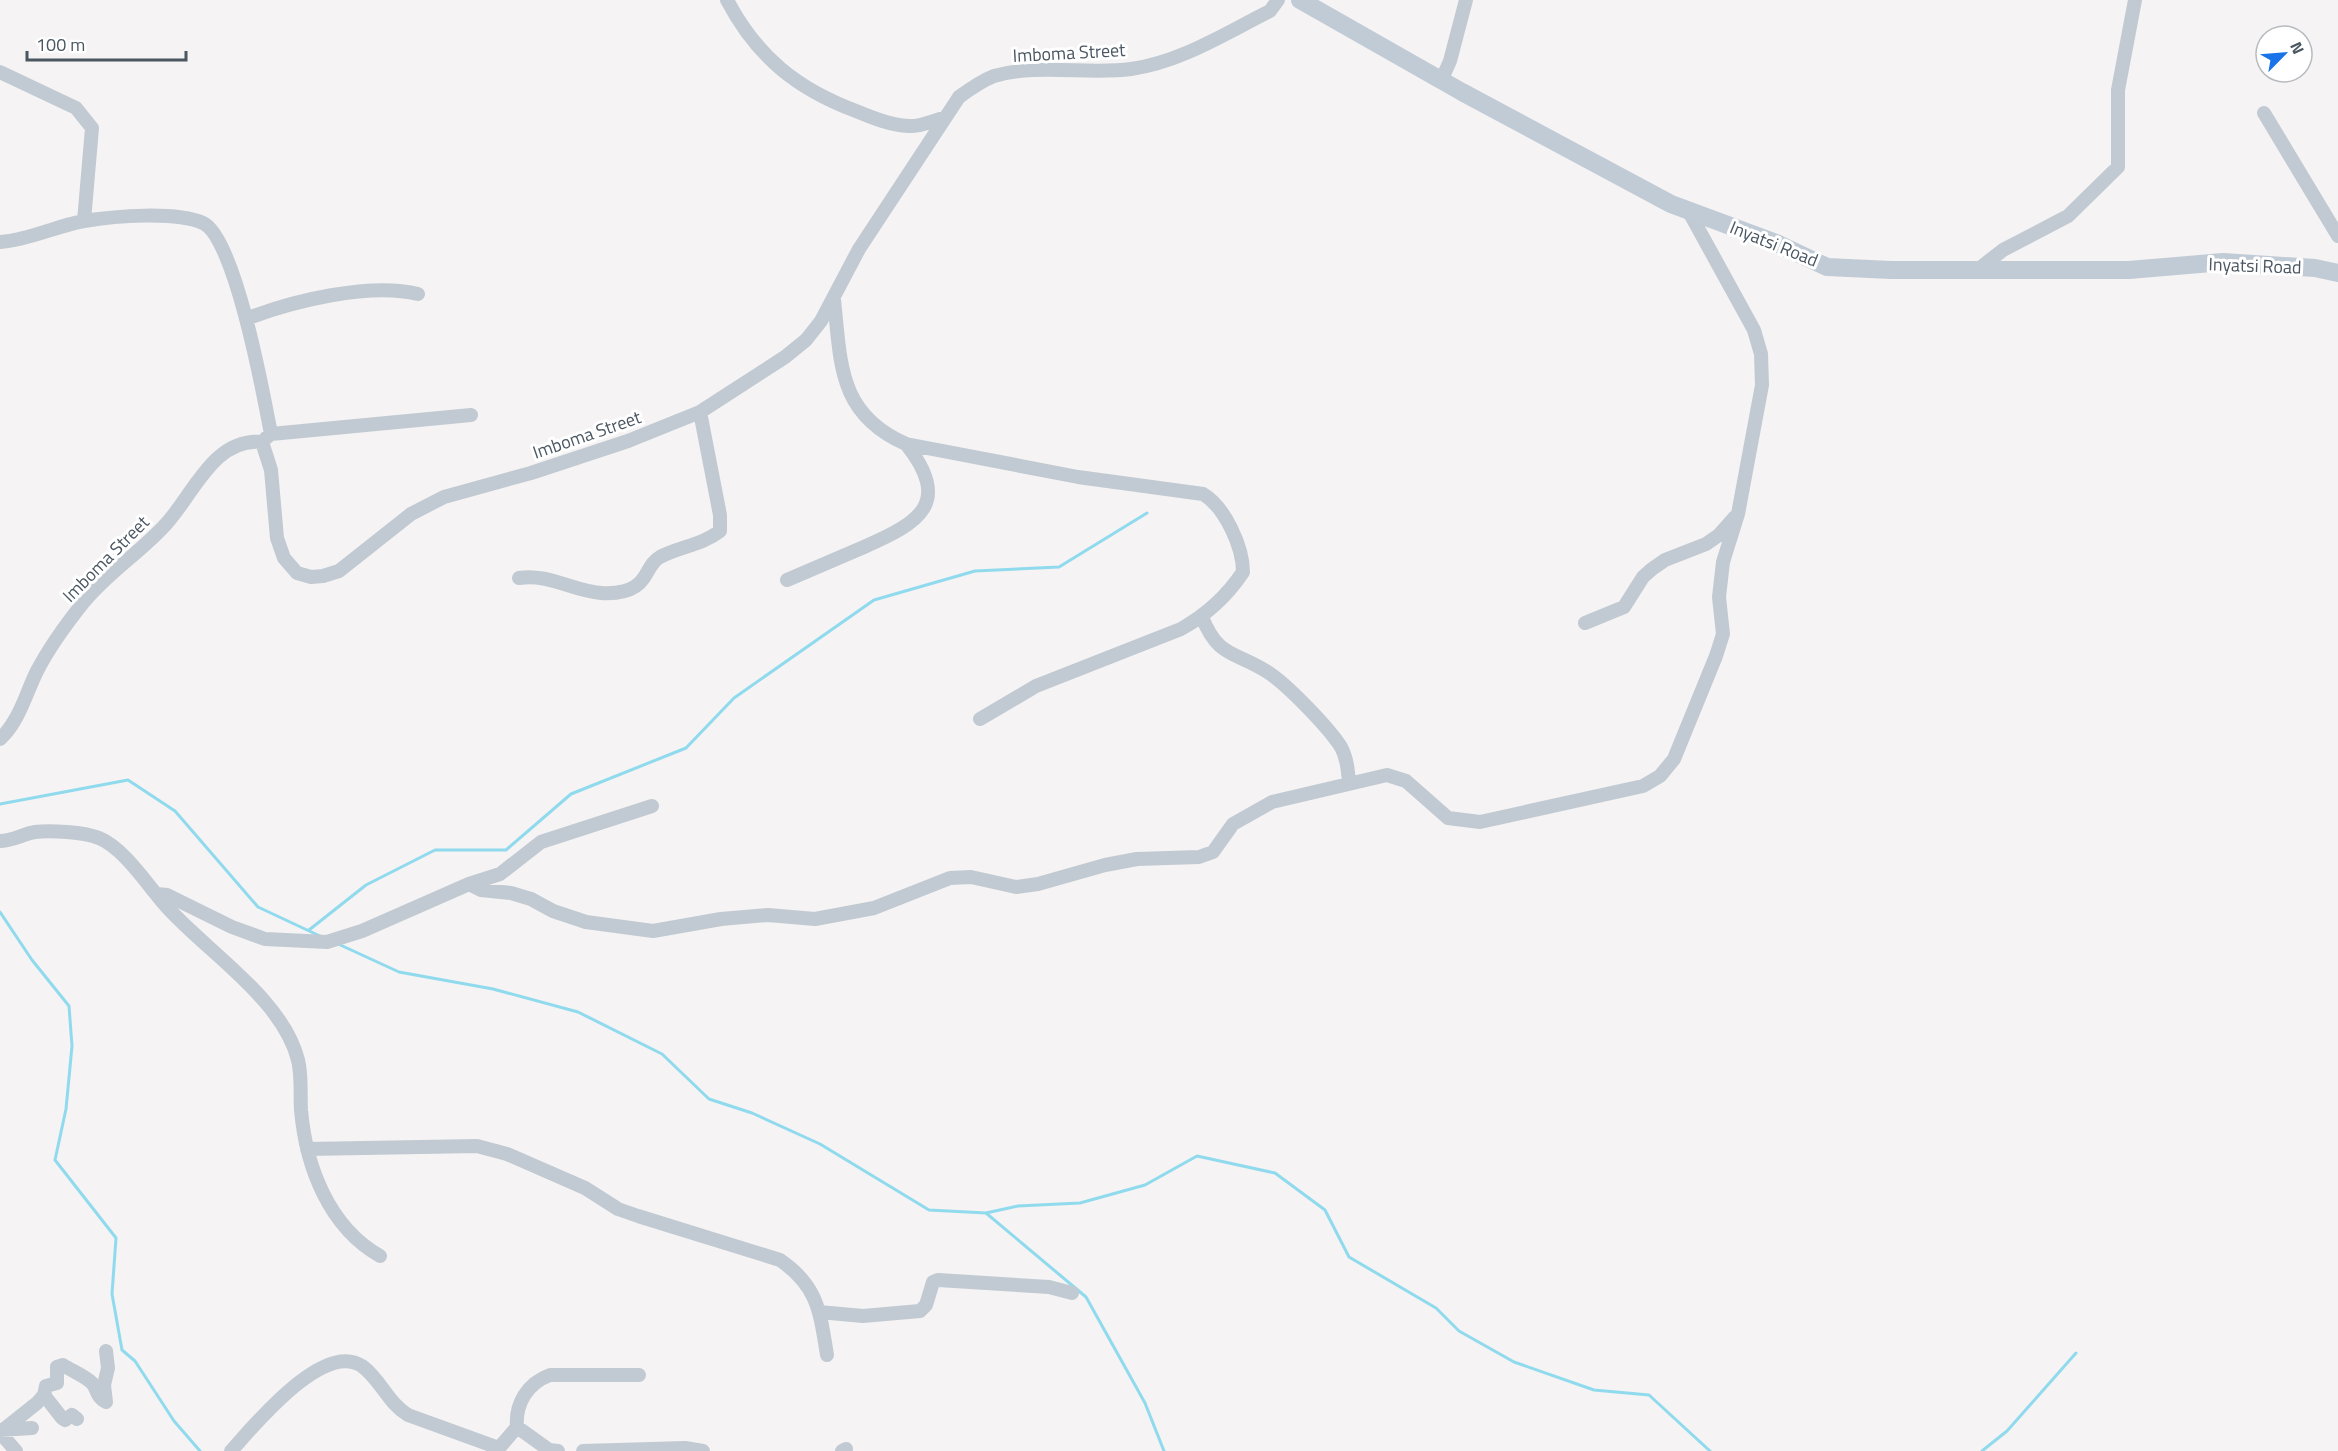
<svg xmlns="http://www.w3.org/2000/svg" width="2338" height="1451" viewBox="0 0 2338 1451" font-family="'Titillium Web',sans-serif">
<rect width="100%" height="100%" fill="#f5f3f3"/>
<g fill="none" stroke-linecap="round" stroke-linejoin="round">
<path stroke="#90daee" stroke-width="3" d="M0 804 128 780 175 811 258 907 322 937
M0 912 32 960 69 1006 72 1046 66 1109 55 1160 116 1238 112 1294 122 1350 135 1361 174 1421 200 1451
M309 930 366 885 435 850H506L571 794 686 748 734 698 874 600 975 571 1059 567 1147 513
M336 943 399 972 493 989 578 1012 662 1054 709 1099 752 1113 820 1144 929 1210 986 1213 1018 1206 1080 1203 1145 1185 1197 1156 1275 1173 1325 1210 1349 1257 1436 1308 1459 1331 1514 1362 1594 1390 1649 1395 1710 1451
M986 1213 1086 1297 1145 1403 1164 1451
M1982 1451 2007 1431 2076 1353"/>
<path stroke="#c1cad2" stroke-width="14" d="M727 0C757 57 797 89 856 111 873 118 890 125 909 126 920 127 934 120 945 118
M0 72 76 108 92 128 84 221
M1441 81 1450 61 1466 0
M2264 113 2338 236
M0 242C29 240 56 226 84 221 115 216 175 211 203 223 235 237 264 397 271 434
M1976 271 2003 250 2068 216 2118 167V90L2135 0
M834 300C841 364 838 414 906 444L1078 477 1203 494C1225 507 1243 547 1243 572 1227 596 1206 615 1181 629L1036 686 980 719
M246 319C292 301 370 282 418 294
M266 438 271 434 471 415
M262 442 271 470 277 538 284 558 297 573 311 577 323 576 339 571 411 514 444 497 531 473 628 441 700 412 785 357 806 340 821 321 859 249 959 97C970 89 981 81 994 76 1038 63 1087 75 1131 69 1181 62 1226 33 1270 11L1278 0
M519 578C548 573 573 591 601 593 615 594 634 592 643 579 649 571 651 562 660 557 679 547 702 545 720 531V515L700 412
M787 580C813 569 838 558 864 547 919 523 953 503 906 444
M1202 617C1218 657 1233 651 1266 671 1286 683 1329 728 1341 747 1347 758 1348 771 1349 783
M1585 623 1624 607 1643 577 1652 569 1665 560 1706 544 1719 535 1735 517
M0 739C19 722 26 693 37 671 49 648 67 623 83 603 107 573 141 552 166 524 193 495 214 437 262 442
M0 841C12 841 23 834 35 832 49 830 85 832 99 838 124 848 148 886 166 906 206 951 283 999 298 1060 302 1076 300 1093 301 1110 306 1167 329 1227 380 1256
M469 884 481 890 511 893 531 899 553 911 586 922 653 931 721 919 768 915 815 919 874 908 950 878 971 877 1016 887 1038 884 1105 865 1137 859 1199 857 1213 852 1233 824 1272 802 1387 775 1406 781 1448 818 1480 822 1643 786 1660 776 1674 759 1716 656 1723 634 1719 597 1723 562 1738 514 1762 385 1761 354 1754 330 1688 210
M157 894 167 895 232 927 265 939 327 942 362 931 469 884 500 874 541 842 652 806
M307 1149 477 1146 507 1154 585 1188 618 1209 638 1216 780 1260C818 1286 820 1312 827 1355
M819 1312 863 1316 920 1311 926 1305 933 1282 938 1280 1049 1287 1072 1293
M44 1395 62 1418 65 1420 72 1415 77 1419
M517 1427 549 1450 558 1451
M0 1430 32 1428
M16 1451 3 1436V1430L37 1403 44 1395 46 1386 57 1383V1367L63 1365C72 1371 85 1376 92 1383 98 1390 96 1397 106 1402L104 1385 108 1368 106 1351
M231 1451C253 1427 323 1340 362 1366 381 1380 388 1403 408 1415L499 1448 517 1427C515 1403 528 1383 550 1375H639
M583 1451 685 1448 703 1451
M842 1451 846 1449"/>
<path stroke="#c1cbd6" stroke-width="18" d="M1300 0 1462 92 1671 204 1776 243 1827 267 1891 270H2129L2223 262 2315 268 2338 273"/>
</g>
<g text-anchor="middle" stroke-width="6" stroke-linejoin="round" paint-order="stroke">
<g font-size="18" fill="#4a5661" stroke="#fff">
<text transform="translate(1069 53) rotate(-3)" y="6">Imboma Street</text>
<text transform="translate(1774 244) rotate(22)" y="6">Inyatsi Road</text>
<text transform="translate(2255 266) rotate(2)" y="6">Inyatsi Road</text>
<text transform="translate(587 435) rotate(-19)" y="6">Imboma Street</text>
<text transform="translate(106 559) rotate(-45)" y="6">Imboma Street</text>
</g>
</g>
<g transform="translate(2284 54) rotate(65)"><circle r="28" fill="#ffffff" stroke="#b7bbc0" stroke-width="1.5"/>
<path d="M0-4.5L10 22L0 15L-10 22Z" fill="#1a73e8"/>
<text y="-9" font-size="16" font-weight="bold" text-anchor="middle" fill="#4a5661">N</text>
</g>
<path d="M27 51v9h159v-9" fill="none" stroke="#4a5661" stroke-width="3"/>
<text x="36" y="51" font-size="18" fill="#4a5661" stroke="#ffffff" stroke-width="4.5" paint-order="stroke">100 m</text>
</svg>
